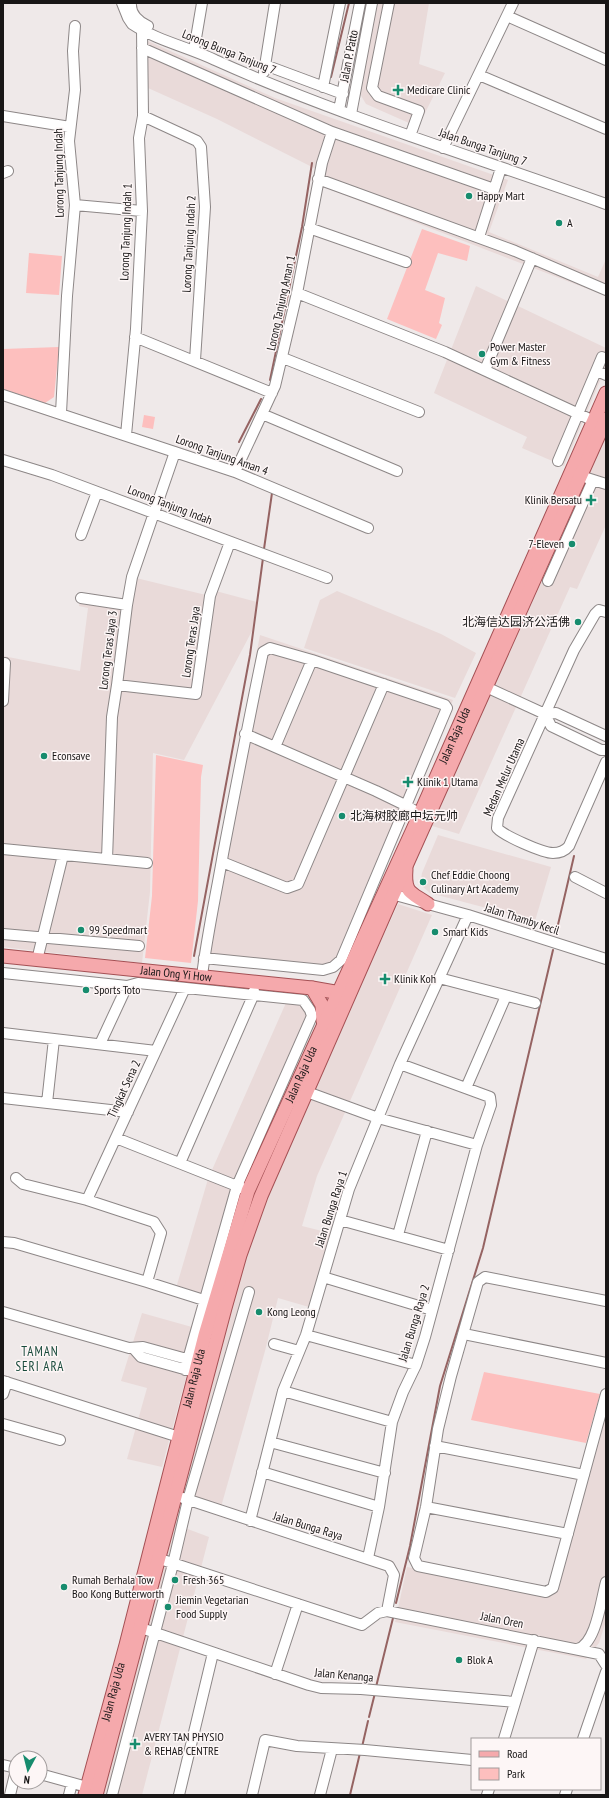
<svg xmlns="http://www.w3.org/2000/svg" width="609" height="1798" viewBox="0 0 609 1798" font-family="'PT Sans Narrow','Noto Sans SC',sans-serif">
<rect width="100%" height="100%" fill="#efe9e9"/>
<path fill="#e9dad9" d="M376 3H429L419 64 445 73 418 127 366 104 360 94Z
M148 41 275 98 508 180 489 232 598 277 606 259V296L313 183 316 169 217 119 148 88 146 63Z
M476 286 606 348V367L564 466 522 448 527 437 434 393Z
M606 433V525L577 589 570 587 459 834 429 825 534 589 544 577Z
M132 577 210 596 212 590 257 602 252 631 184 760 153 753 150 892 142 963 3 947V656L80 671 88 608 79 606 80 598 126 605Z
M337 591 441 634 476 653 455 698 304 648 320 600Z
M260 635 453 700 341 966 323 973 197 962Z
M438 835 551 867 535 921 430 893 423 887 421 879 422 873Z
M398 904 432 915 317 1176 302 1226 330 1233 309 1307 278 1298 265 1351 221 1507 194 1498 185 1528 209 1537 142 1795H103L242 1253 309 1098Z
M289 996 305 998 316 1009 242 1183 206 1305 174 1295 208 1179Z
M142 1313 199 1329 162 1467 127 1459 147 1388 121 1381Z
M606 1406V1621L599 1643 586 1659 395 1622 407 1567 547 1594Z"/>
<path fill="#fdbfbe" d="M422 229 470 246 467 261 438 253 425 290 445 298 439 323 442 325 436 339 387 319Z
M29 253 62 256 59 295 26 293Z
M59 347 54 397 45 403 3 389V349Z
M144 415 155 417 153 429 142 427Z
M156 755 203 765 201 777 198 901 191 963 145 958 152 896Z
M484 1372 600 1394 586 1443 471 1420Z"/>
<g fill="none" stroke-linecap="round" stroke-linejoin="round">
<path stroke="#956362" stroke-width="2" d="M331 77 349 3
M270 380 302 227 312 163
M239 442 261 399
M264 549 272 493
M557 929 574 856
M194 956 250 655 263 558
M396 1603 410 1546 440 1386 483 1248 553 950
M376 1687 393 1618
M369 1717 375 1693
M362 1747 368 1721
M350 1795 360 1753"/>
<g stroke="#8d8787" stroke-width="12">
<path id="minor" d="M122 3 128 18 132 24C158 41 188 47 215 60 342 117 476 157 606 204
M131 3C130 14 139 22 148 26
M389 3 372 88 378 96 419 111 410 136
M507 16 606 60
M142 48 332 132 494 189
M194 50 202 3
M265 65 343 94
M264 72 275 3
M479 75 606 129
M323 87 340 3
M339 110 360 3
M351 114 372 3
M3 116 70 127
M143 116 197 141 201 147 205 207 195 360
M443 148 513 3
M3 173 8 171
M318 179 515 251 606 290
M75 205 142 211
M309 228 406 262
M479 237 501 168
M297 293 445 352 594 421
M135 337 272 393
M283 358 419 412
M485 370 532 258
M597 371 606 375
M3 395 235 472 368 528
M61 413 67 296 75 205 69 141 75 90 73 51 75 26
M262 414 397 471
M126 435 136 329 142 211 139 138 143 116 142 30
M3 460 52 475 327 578
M558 461 602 357
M235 472 275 386 297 293 322 163 332 132
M587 478 606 484
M81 535 97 492
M548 581 593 480
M81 598 127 605
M606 612 599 610 595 614 574 650 498 818 497 828C504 836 543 853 553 853 560 853 565 851 569 846L606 762
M117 685 196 694 210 596 230 542
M486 687 545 714 556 713 606 736
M3 701 5 663
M545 714 551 726 601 750H606
M245 734 376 791 407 806 425 817
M275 747 312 660
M3 849 147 863
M107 859 112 717 117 685 127 605 132 577 175 452
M222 862 287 888 298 884 384 684
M575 877 606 893
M388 893 468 915 606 959
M3 934 139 946
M37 960 63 855
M3 973 127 986 138 983 303 1000 310 1010 312 1016 237 1186 185 1370
M202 976C207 935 216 895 223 854 236 786 249 719 263 652L270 648 312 660 445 705 447 708 341 960 333 967 323 970 204 958
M439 978 535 1003
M3 1033 156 1051
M100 1044 127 986
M466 1088 506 996
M307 1092 378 1118 477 1145
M3 1098 128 1112
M47 1103 54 1039
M116 1138 242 1188
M180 1163 253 996 254 991
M16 1178 23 1184 87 1200 154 1222 161 1233 147 1282
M87 1200 185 988
M340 1220 449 1250
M398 1235 427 1131
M3 1242 14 1243 147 1282 210 1302
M323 1277 432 1310
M606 1301 485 1277 478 1282 451 1376 438 1429 426 1507 414 1558 418 1566 546 1592 553 1588 606 1394
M3 1312 129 1348 143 1347 194 1361
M464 1334 606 1363
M306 1335 416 1365
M274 1344 299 1351
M133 1348 141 1357 191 1371
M3 1381 179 1437
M283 1391 392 1422
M3 1394 7 1382
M3 1424 60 1440
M270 1442 385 1473
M435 1446 584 1475
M262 1472 379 1507
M183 1498 389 1566 394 1575 387 1611
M426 1507 568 1534
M250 1521 283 1391 306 1335 349 1189 400 1064 468 915
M368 1558 379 1507 392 1422 403 1392 416 1365 425 1337 477 1145 491 1105 490 1097 400 1064
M160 1559 362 1625 378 1613 387 1611 599 1654 606 1665
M141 1628 309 1685 321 1688 361 1689 515 1702
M577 1649C596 1645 601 1600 606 1582
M275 1674 298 1604
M504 1739 534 1640
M583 1739 606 1672
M3 1765 16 1768
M40 1774 87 1787
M10 1795 16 1770
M69 1795 72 1783
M112 1795 173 1564 188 1500 249 1292
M179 1795 213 1653
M252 1795 265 1740 297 1746 365 1750 472 1760
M320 1795 332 1749
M487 1795 489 1789
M565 1795 567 1789"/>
</g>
<g stroke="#a45054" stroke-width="15">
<g id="major">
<path d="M406 869C404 894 411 892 428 904"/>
<path id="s1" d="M3 956 312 988 346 994"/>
<path d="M312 988 322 1005 323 1021"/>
<path id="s2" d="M85 1795 126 1645 205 1335 248 1191 420 814 606 393"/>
<path d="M96 1795 225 1308 240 1255 261 1196 393 895 606 419"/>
</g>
</g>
<use href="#minor" stroke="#fff" stroke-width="10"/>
<use href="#major" stroke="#f5a9ac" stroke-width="13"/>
</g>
<g fill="#178c6e" stroke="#fdf6f6" stroke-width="1.5">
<path d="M396 84h4v4h4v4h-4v4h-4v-4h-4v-4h4z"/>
<circle cx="469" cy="196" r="4"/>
<circle cx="559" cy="223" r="4"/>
<circle cx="482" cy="354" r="4"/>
<path d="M589 494h4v4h4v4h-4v4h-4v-4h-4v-4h4z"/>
<circle cx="572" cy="544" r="4"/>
<circle cx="578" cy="622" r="4"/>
<circle cx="44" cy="756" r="4"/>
<path d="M406 776h4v4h4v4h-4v4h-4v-4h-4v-4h4z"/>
<circle cx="342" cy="816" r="4"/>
<circle cx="423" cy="882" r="4"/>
<circle cx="81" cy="930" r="4"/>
<circle cx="435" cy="932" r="4"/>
<path d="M383 973h4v4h4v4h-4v4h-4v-4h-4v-4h4z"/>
<circle cx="86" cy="990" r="4"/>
<circle cx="259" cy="1312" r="4"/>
<circle cx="175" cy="1580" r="4"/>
<circle cx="64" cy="1587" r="4"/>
<circle cx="168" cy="1607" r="4"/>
<circle cx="459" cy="1660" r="4"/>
<path d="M133 1738h4v4h4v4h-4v4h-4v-4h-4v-4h4z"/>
</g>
<g text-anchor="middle" stroke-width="3" stroke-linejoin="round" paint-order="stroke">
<g font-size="12" fill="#181616" stroke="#fdf6f6">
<text transform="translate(229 52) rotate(22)" y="4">Lorong Bunga Tanjung 7</text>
<text transform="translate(349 56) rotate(-79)" y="4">Jalan P. Patto</text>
<text transform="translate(483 147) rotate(19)" y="4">Jalan Bunga Tanjung 7</text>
<text transform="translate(59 173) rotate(-91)" y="4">Lorong Tanjung Indah</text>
<text transform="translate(126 232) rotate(-88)" y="4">Lorong Tanjung Indah 1</text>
<text transform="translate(189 244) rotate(-87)" y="4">Lorong Tanjung Indah 2</text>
<text transform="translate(281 303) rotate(-78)" y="4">Lorong Tanjung Aman 1</text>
<text transform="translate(222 455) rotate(20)" y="4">Lorong Tanjung Aman 4</text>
<text transform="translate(170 505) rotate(21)" y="4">Lorong Tanjung Indah</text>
<text transform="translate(191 642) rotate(-82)" y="4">Lorong Teras Jaya</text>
<text transform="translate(108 650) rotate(-83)" y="4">Lorong Teras Jaya 3</text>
<text dy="4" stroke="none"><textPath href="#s2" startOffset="1126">Jalan Raja Uda</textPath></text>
<text transform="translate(504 777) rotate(-66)" y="4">Medan Melur Utama</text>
<text transform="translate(522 919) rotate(18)" y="4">Jalan Thamby Kecil</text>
<text dy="4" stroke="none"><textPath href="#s1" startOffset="174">Jalan Ong Yi How</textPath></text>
<text dy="4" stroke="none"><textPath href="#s2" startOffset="754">Jalan Raja Uda</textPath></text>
<text transform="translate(124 1089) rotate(-65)" y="4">Tingkat Sena 2</text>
<text transform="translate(331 1209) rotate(-72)" y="4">Jalan Bunga Raya 1</text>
<text transform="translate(414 1323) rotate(-73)" y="4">Jalan Bunga Raya 2</text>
<text dy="4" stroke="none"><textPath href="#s2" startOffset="431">Jalan Raja Uda</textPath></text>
<text transform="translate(308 1526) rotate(17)" y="4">Jalan Bunga Raya</text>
<text transform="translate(502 1620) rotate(11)" y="4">Jalan Oren</text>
<text transform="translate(344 1675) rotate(5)" y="4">Jalan Kenanga</text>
<text dy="4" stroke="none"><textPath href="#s2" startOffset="107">Jalan Raja Uda</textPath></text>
</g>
<g font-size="12" fill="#181616" stroke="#fdf6f6" text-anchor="start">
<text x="407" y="94">Medicare Clinic</text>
<text x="477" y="200">Happy Mart</text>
<text x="567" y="227">A</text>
<text x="490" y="351">Power Master<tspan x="490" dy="14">Gym &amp; Fitness</tspan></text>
<text x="582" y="504" text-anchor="end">Klinik Bersatu</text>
<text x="564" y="548" text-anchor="end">7-Eleven</text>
<text x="570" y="626" text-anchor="end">北海信达园济公活佛</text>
<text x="52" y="760">Econsave</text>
<text x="417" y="786">Klinik 1 Utama</text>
<text x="350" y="820">北海树胶廊中坛元帅</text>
<text x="431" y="879">Chef Eddie Choong<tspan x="431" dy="14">Culinary Art Academy</tspan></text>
<text x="89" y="934">99 Speedmart</text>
<text x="443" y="936">Smart Kids</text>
<text x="394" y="983">Klinik Koh</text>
<text x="94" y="994">Sports Toto</text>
<text x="267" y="1316">Kong Leong</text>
<text x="72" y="1584">Rumah Berhala Tow<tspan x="72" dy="14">Boo Kong Butterworth</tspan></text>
<text x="183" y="1584">Fresh 365</text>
<text x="176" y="1604">Jiemin Vegetarian<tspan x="176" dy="14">Food Supply</tspan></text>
<text x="467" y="1664">Blok A</text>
<text x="144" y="1741">AVERY TAN PHYSIO<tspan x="144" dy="14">&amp; REHAB CENTRE</tspan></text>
</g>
<g font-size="13" letter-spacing="1" fill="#184a3b" stroke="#fdf6f6">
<text x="40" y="1356">TAMAN<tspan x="40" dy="15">SERI ARA</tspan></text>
</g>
</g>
<rect width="609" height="1798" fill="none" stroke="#181616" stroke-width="8"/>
<rect x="471" y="1738" width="130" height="52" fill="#fdf6f6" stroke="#a19c9c"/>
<rect x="479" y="1751" width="20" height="6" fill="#f5a9ac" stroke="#a19c9c"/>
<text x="507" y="1758" font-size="12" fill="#181616">Road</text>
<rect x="479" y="1768" width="20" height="12" fill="#fdbfbe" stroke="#a19c9c"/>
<text x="507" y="1778" font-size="12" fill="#181616">Park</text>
<g transform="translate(28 1770) rotate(187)"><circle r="19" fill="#fdf6f6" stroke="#a19c9c"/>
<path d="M0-3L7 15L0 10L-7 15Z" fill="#178c6e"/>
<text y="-6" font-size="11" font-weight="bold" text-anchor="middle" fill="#181616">N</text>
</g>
</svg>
